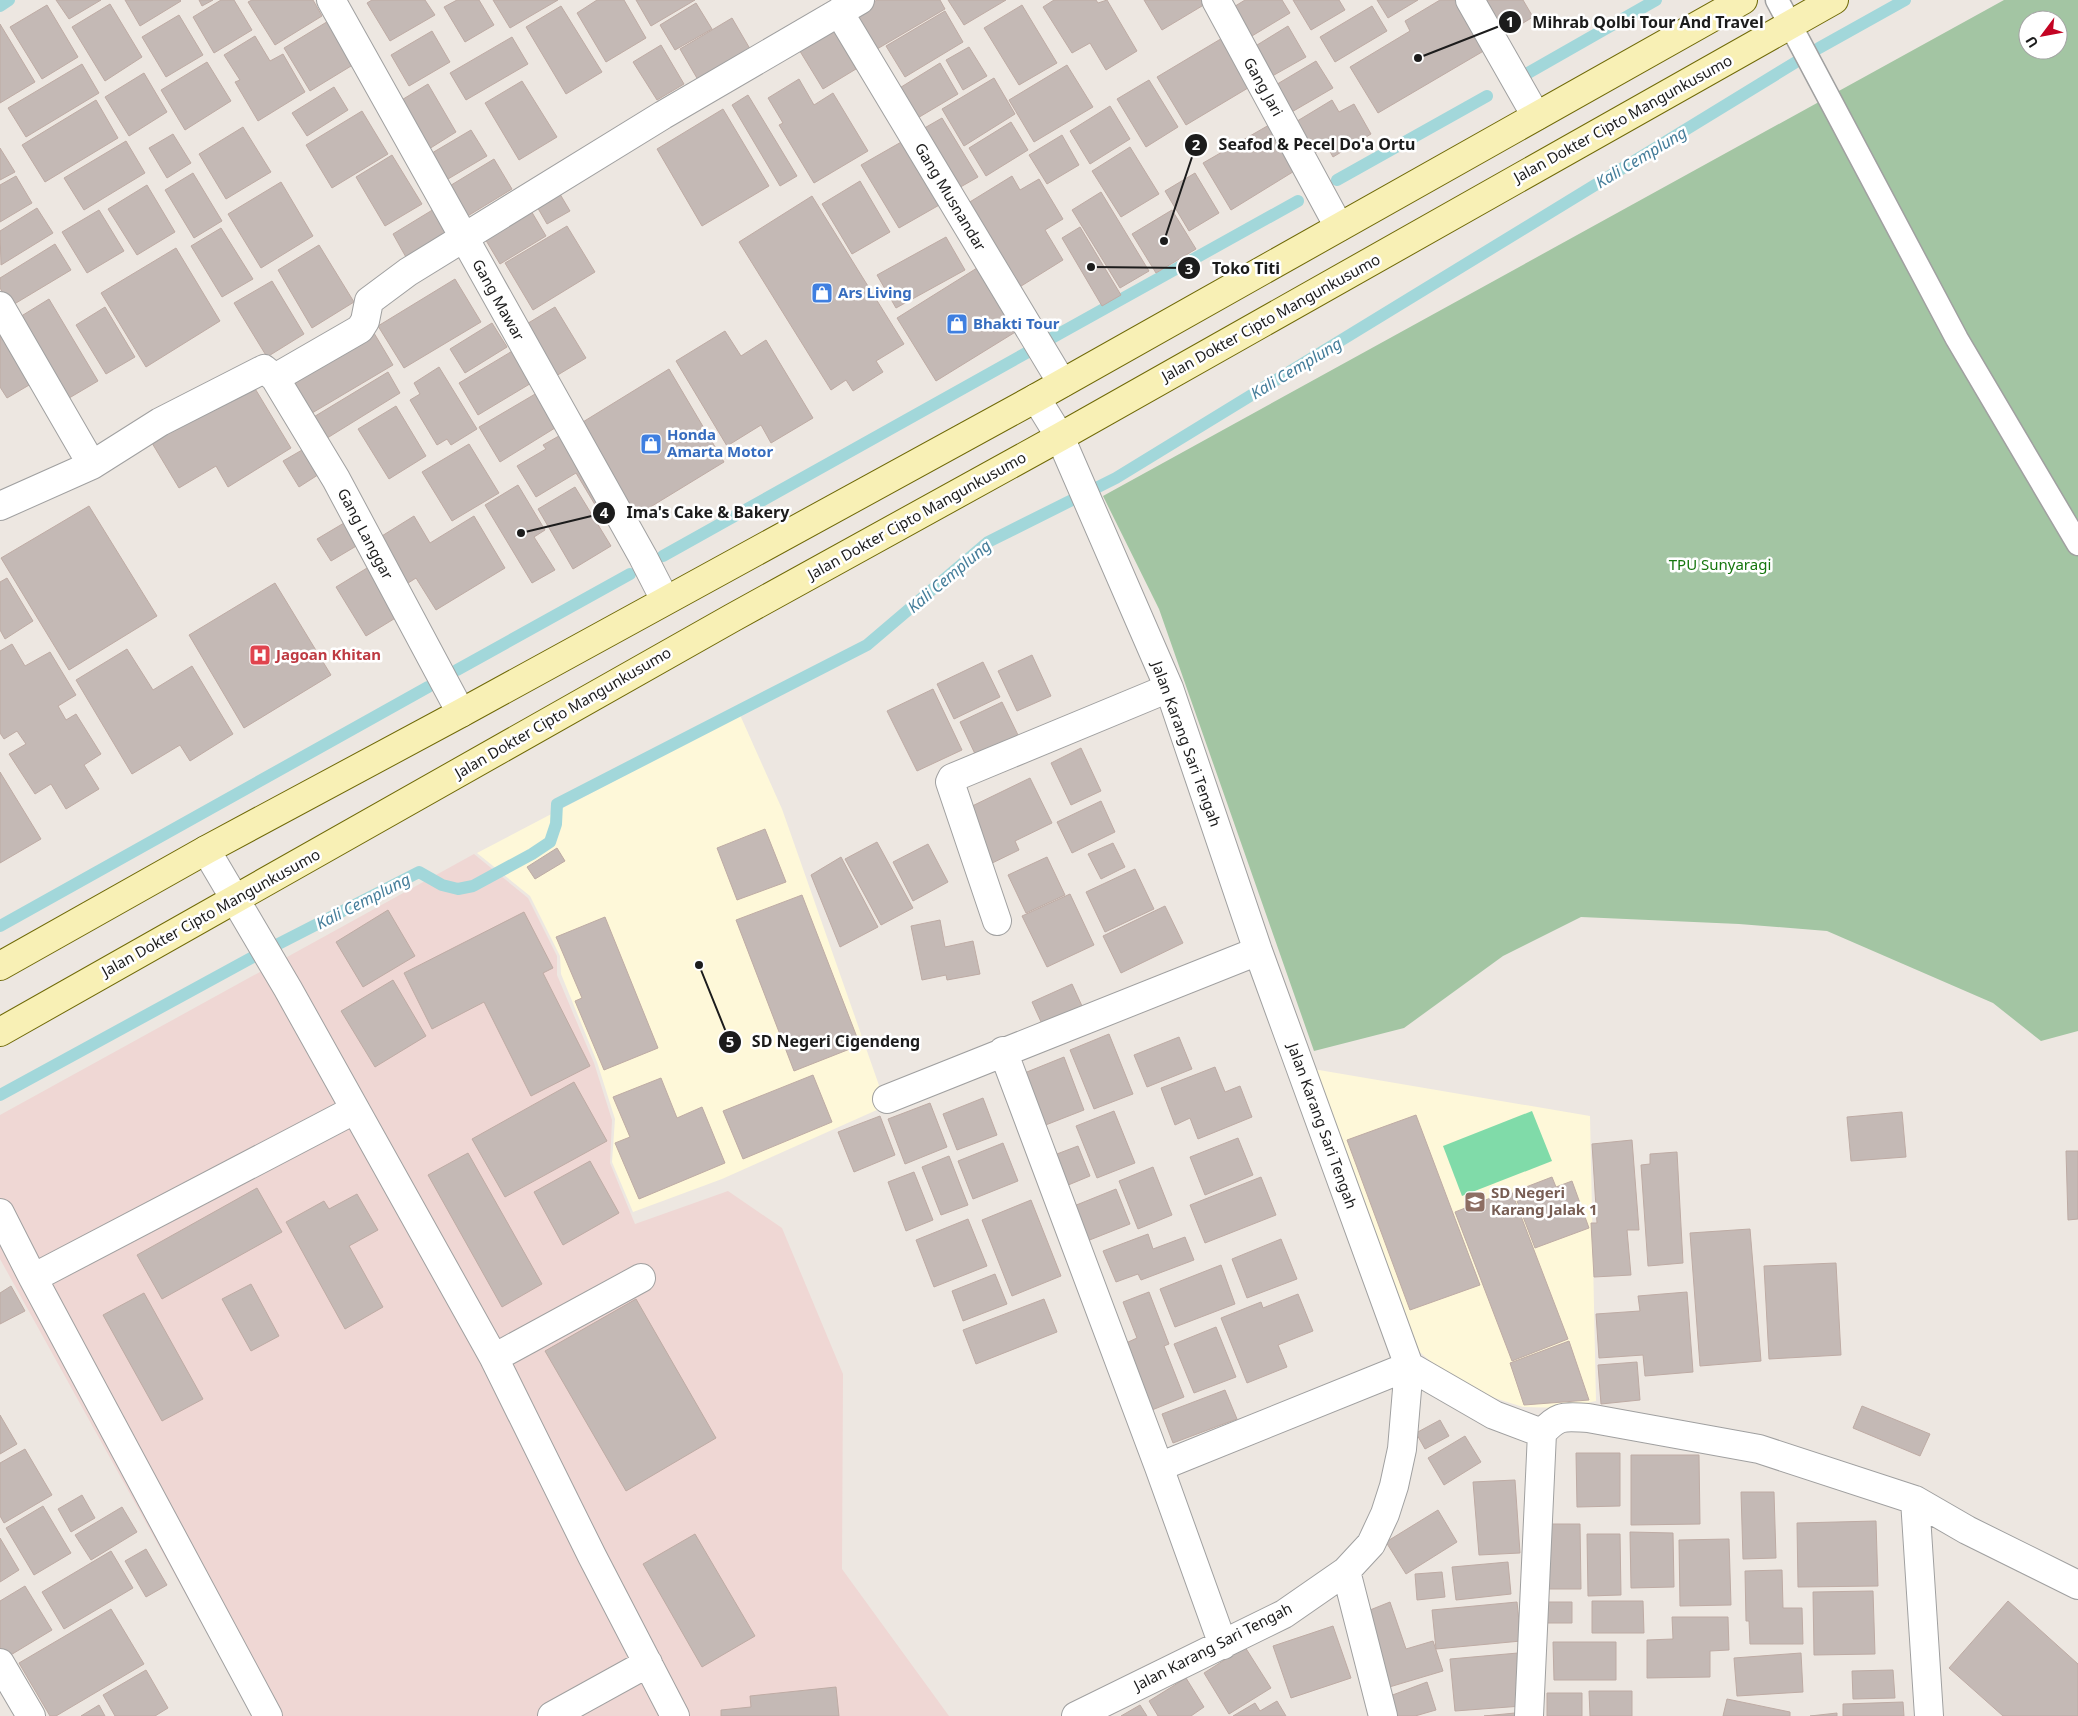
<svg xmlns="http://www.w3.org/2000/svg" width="2078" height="1716" viewBox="0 0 2078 1716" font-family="'Noto Sans',sans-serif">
<rect width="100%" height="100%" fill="#ede7e1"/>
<path fill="#fef8d9" d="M740 715 782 809 881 1091 879 1109 722 1179 633 1212 612 1162 615 1119 597 1062 561 974 560 956 530 896 477 853Z
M1313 1069 1590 1116 1596 1401 1563 1408 1523 1407 1485 1395 1443 1372 1415 1348Z"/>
<path fill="#efd7d4" d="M474 854 528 898 557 956V975L594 1063 612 1120 610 1163 635 1224 728 1191 782 1228 843 1374 842 1569 949 1716H253L0 1259V1115Z"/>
<path fill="#a3c5a3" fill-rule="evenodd" d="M2004 0H2078V1031L2041 1041 1993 1003 1827 931 1739 924 1581 917 1503 956 1404 1028 1314 1051 1159 609 1103 496ZM2028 20H2058V50H2028Z"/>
<path fill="#80dba9" d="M1532 1111 1552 1161 1462 1196 1443 1146Z"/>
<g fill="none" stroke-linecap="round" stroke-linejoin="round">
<path stroke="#a2d7da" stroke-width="12" d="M0 6 9 0
M1528 73 1656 0
M1337 180 1487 96
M1048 340 1298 201
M663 556 1028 352
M457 670 630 574
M0 926 428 687
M0 1095 253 957 419 872 442 885 458 889 473 886 532 854 550 842 556 824 557 804 867 645 988 542 1116 478 1819 48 1905 0"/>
</g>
<path fill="#c4b9b5" stroke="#beaba4" d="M56 0H101L69 19Z
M125 0H180L181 1 140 26Z
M199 0H213L202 6Z
M221 0H234L252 30 214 53 193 17Z
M252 0H313L322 16 275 45 248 2Z
M372 0H425L435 15 390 41 367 3Z
M457 0H479L494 25 465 42 444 7Z
M493 0H558L510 28Z
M597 0H624L646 38 606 62 577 13Z
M636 0H695L651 26Z
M877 0H940L945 9 872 52 850 16Z
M948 0H1006L964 25Z
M1054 0H1096L1098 3 1107 0 1137 51 1106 70 1090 43 1072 53 1043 7Z
M1144 0H1212L1162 30Z
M1245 0H1282L1290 13 1242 42 1224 13Z
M1293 0H1339L1345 10 1311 30Z
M1377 0H1418L1388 18Z
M1440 0H1458L1487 49 1378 113 1350 67 1410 31 1405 21Z
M1485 0H1523L1533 17 1505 34Z
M696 3 712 29 675 50 660 25Z
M110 4 142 57 105 81 72 27Z
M47 5 78 57 42 79 10 27Z
M1022 5 1057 63 1019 85 984 28Z
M561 6 602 72 566 94 526 27Z
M1372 6 1387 31 1335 62 1320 37Z
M945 11 963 42 905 77 886 46Z
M179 15 203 55 166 77 142 37Z
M732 18 753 54 701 85 680 49Z
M330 20 356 63 310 91 284 48Z
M0 24 35 82 0 103Z
M1288 26 1306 57 1267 79 1249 50Z
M832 27 856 69 823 89 798 48Z
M432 31 450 62 409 86 391 55Z
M255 36 270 61 283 54 305 92 258 121 235 82 240 80 224 55Z
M512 37 528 64 466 100 450 73Z
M1224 37 1253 85 1186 125 1157 77Z
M661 45 684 84 657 100 633 62Z
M969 47 987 76 963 90 946 60Z
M1316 61 1333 88 1290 113 1274 86Z
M207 62 231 101 185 130 161 90Z
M940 63 958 94 916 119 898 89Z
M82 64 99 93 26 137 8 108Z
M1067 65 1093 107 1034 142 1009 100Z
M144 73 167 112 129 136 105 97Z
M994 78 1015 114 964 146 942 109Z
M799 79 814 105 833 93 868 151 814 183 779 125 783 123 768 98Z
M1149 80 1178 127 1146 147 1117 99Z
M522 81 557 137 519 160 485 103Z
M428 84 456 132 429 149 400 101Z
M334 87 348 110 307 136 292 113Z
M748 95 797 176 780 186 732 105Z
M96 100 118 138 45 182 22 145Z
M1332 100 1339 112 1354 104 1371 134 1333 157 1327 146 1308 157 1289 126Z
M1110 106 1130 139 1090 164 1070 131Z
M723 109 769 186 702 226 657 149Z
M362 111 388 154 332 188 306 145Z
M942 118 978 177 957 189 921 130Z
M1011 122 1028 150 986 176 969 148Z
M1269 125 1296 170 1231 210 1203 163Z
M243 127 271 172 226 199 199 154Z
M471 130 487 156 448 179 432 153Z
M173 134 191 163 167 178 149 148Z
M1062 135 1079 165 1047 184 1029 155Z
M126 141 145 173 84 210 64 178Z
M903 141 941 204 899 228 861 165Z
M1130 147 1159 194 1121 217 1092 171Z
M0 148 15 172 0 180Z
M392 155 422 204 385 226 356 177Z
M494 159 512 189 466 217 448 187Z
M193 173 222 221 194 238 165 190Z
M1195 173 1219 213 1189 231 1165 191Z
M16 176 32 203 0 222V185Z
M1012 176 1020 190 1039 179 1063 219 1045 230 1063 260 1010 293 960 208Z
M860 181 890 232 852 254 822 204Z
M281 182 313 236 261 268 228 214Z
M554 184 570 211 547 224 532 198Z
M147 185 175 232 137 255 108 209Z
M1101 192 1149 271 1120 288 1072 210Z
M812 196 904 344 876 361 883 372 853 391 846 380 831 390 739 242Z
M527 204 546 236 500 264 481 232Z
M439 206 455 230 407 259 393 234Z
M37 208 53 233 1 265 0 231Z
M99 210 124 251 87 273 62 232Z
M1172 210 1196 249 1156 273 1132 234Z
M567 226 595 272 533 310 505 263Z
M1080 227 1121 295 1102 306 1062 238Z
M221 228 253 279 222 297 191 246Z
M946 237 965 270 896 308 877 275Z
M55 244 71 270 11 306 0 288V278Z
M319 245 354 302 312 328 278 270Z
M176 248 220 321 146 367 101 293Z
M977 268 1017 331 936 381 897 318Z
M455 279 481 322 404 368 378 326Z
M272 281 304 334 267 357 234 303Z
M49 299 98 381 59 404 10 323Z
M105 307 135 357 106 374 76 325Z
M555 307 586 358 551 379 520 328Z
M492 323 507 347 465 373 450 349Z
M371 328 393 365 307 416 285 380Z
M0 330 36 381 7 398 0 387Z
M725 331 741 356 766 340 813 418 771 443 761 425 727 446 676 361Z
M519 347 538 379 478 415 459 383Z
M439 367 477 429 451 445 447 439 437 445 410 400 420 394 414 383Z
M669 369 724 462 634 517 578 425Z
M388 372 400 393 324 440 312 418Z
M251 382 291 448 228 487 216 466 179 488 149 438Z
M542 390 563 423 500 462 479 427Z
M396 406 426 456 389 479 358 429Z
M566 432 612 506 600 513 576 473 536 497 517 466 546 449 543 445Z
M469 444 499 493 452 521 422 472Z
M309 446 324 471 299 487 283 461Z
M518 485 545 530 534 537 555 570 532 583 485 505Z
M575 487 611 546 573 569 538 509Z
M89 506 157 616 69 670 1 558Z
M414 516 430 543 474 516 505 568 436 610 416 578 405 585 377 539Z
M344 523 358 545 331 561 317 539Z
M372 565 402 614 366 636 336 587Z
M7 578 33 621 5 639 0 630V582Z
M275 583 331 675 244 728 189 635Z
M12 644 25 666 50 652 76 695 58 706 66 720 76 714 101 754 84 765 99 789 66 809 51 784 35 794 9 754 26 744 17 731 4 739 0 733V651Z
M127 649 153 690 192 666 233 734 190 761 180 745 132 774 76 680Z
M1032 655 1051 696 1017 711 998 671Z
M983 662 1000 697 954 719 937 684Z
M933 689 962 750 917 771 887 711Z
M1002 702 1018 735 976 756 960 722Z
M1081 748 1101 791 1071 805 1051 763Z
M0 772 41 839 0 863Z
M1030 778 1052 823 1015 841 1019 850 984 867 966 809Z
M1101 801 1115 832 1072 853 1057 822Z
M765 829 786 882 737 900 717 848Z
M877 842 913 908 881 925 845 859Z
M1113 843 1125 867 1101 879 1088 854Z
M928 844 948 882 913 901 893 862Z
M557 848 565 861 535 879 527 867Z
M841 857 878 927 840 947 811 875Z
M1047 857 1065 895 1026 913 1008 875Z
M1135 869 1154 909 1105 932 1086 892Z
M1070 894 1094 945 1047 967 1022 916Z
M802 895 860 1045 794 1071 736 920Z
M1165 906 1183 943 1121 973 1103 936Z
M388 910 415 956 363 987 336 942Z
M524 912 553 968 543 973 590 1066 531 1096 484 1002 432 1029 404 973Z
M605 917 658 1048 604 1070 575 1001 582 998 556 937Z
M940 920 945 947 973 941 980 974 947 980 946 975 922 980 911 926Z
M393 980 426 1036 375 1067 341 1011Z
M1072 984 1082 1006 1042 1024 1032 1002Z
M1109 1034 1133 1094 1094 1109 1070 1050Z
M1179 1037 1192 1069 1147 1087 1134 1055Z
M1064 1057 1084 1110 1038 1128 1017 1076Z
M1215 1067 1225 1092 1240 1086 1252 1117 1198 1139 1190 1118 1175 1125 1161 1088Z
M813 1075 832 1122 743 1159 723 1111Z
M661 1078 677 1118 702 1107 725 1163 639 1199 615 1143 630 1137 613 1097Z
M574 1082 607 1141 505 1197 472 1139Z
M983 1098 997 1135 957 1150 943 1114Z
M930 1103 947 1147 905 1164 888 1119Z
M1114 1111 1135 1163 1097 1178 1076 1126Z
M1902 1112 1906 1157 1851 1161 1847 1117Z
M1416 1115 1480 1285 1410 1310 1347 1140Z
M880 1116 895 1155 854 1172 838 1132Z
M1238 1138 1253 1175 1205 1195 1190 1157Z
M1632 1140 1639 1230H1627L1631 1275 1594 1277 1591 1223H1597L1592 1144Z
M1003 1143 1018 1181 973 1199 958 1161Z
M1078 1146 1090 1176 1061 1188 1049 1157Z
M2066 1151H2078V1219L2068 1220Z
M1677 1152 1683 1263 1648 1266 1641 1165 1650 1164V1154Z
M468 1153 542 1284 502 1307 428 1175Z
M949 1156 968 1205 941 1215 922 1167Z
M590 1161 619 1213 563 1245 534 1192Z
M1153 1167 1172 1215 1138 1229 1119 1181Z
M914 1172 933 1220 906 1231 888 1182Z
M1261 1177 1276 1215 1205 1243 1190 1205Z
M1552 1177 1556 1187 1572 1181 1589 1228 1535 1248 1517 1201 1529 1197 1526 1187Z
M257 1188 282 1232 162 1299 137 1255Z
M1116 1189 1130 1224 1077 1245 1064 1210Z
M1511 1190 1568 1339 1512 1361 1455 1212Z
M357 1194 378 1230 349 1246 383 1307 345 1329 286 1222 324 1201 329 1209Z
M1031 1200 1061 1276 1012 1296 982 1220Z
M968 1219 987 1266 934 1287 916 1240Z
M1750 1229 1761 1361 1700 1366 1690 1233Z
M1148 1234 1153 1249 1185 1237 1194 1260 1141 1280 1138 1274 1116 1282 1103 1251Z
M1281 1239 1297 1279 1247 1298 1232 1259Z
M1836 1263 1841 1355 1769 1359 1764 1266Z
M1221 1265 1235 1304 1175 1327 1160 1289Z
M995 1274 1007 1304 963 1321 952 1291Z
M251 1284 279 1336 251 1351 222 1299Z
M11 1286 25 1311 0 1324V1293Z
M1149 1292 1169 1344 1164 1346 1184 1397 1152 1410 1126 1343 1137 1338 1123 1302Z
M1687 1292 1693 1372 1645 1376 1643 1355 1599 1358 1596 1314 1640 1311 1638 1296Z
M144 1293 203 1399 162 1421 103 1315Z
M1298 1294 1313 1331 1278 1345 1287 1367 1247 1383 1221 1318 1261 1302 1263 1308Z
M636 1299 716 1438 626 1491 545 1351Z
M1044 1299 1057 1332 976 1364 963 1330Z
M1216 1327 1236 1377 1194 1393 1174 1344Z
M1569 1341 1589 1400 1524 1405 1510 1363Z
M1637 1362 1640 1400 1601 1404 1598 1365Z
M1225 1390 1237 1419 1173 1443 1162 1414Z
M1862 1406 1930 1434 1920 1456 1853 1428Z
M0 1415 17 1444 0 1454Z
M1440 1420 1449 1436 1425 1449 1416 1433Z
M1465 1436 1481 1462 1444 1485 1428 1458Z
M25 1449 52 1495 4 1523 0 1516V1463Z
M1576 1453H1620V1506L1577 1507Z
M1631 1455H1699L1700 1524 1631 1525Z
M1515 1480 1520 1553 1479 1555 1473 1482Z
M1741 1492H1774L1776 1558 1743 1559Z
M82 1495 95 1518 71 1532 58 1509Z
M43 1506 71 1553 34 1575 6 1528Z
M122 1507 137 1532 91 1560 75 1535Z
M1438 1510 1457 1542 1406 1574 1386 1542Z
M1876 1521 1878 1586 1798 1587 1797 1523Z
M1544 1524H1580L1581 1589H1546Z
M1630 1532 1673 1533 1674 1587 1631 1588Z
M695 1534 755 1636 702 1667 643 1564Z
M1587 1534H1620L1621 1595 1588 1596Z
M0 1538 19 1570 0 1582Z
M1729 1539 1731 1605 1680 1606 1679 1540Z
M146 1549 167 1585 146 1597 125 1561Z
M111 1551 133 1588 64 1629 42 1592Z
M1508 1562 1511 1594 1456 1600 1452 1567Z
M1782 1570 1783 1608H1802L1803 1644H1750L1749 1621H1746L1745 1571Z
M1442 1572 1445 1597 1417 1600 1415 1574Z
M25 1586 52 1630 4 1659 0 1651V1601Z
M1873 1591 1875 1654 1814 1655 1813 1592Z
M1592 1601H1643L1644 1633H1592Z
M2008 1601 2078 1664V1716H2003L1949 1668Z
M1390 1602 1406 1649 1433 1641 1443 1671 1386 1688 1360 1614Z
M1517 1602 1521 1641 1436 1649 1432 1610Z
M1546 1602H1572V1623H1546Z
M111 1609 144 1664 56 1716H50L19 1663Z
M1672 1617H1728L1729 1650 1710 1651V1677L1647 1678V1640L1673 1639Z
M1333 1626 1351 1678 1291 1698 1273 1646Z
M1553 1642H1616V1680H1554Z
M1245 1647 1271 1688 1229 1714 1204 1673Z
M1518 1653 1522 1706 1455 1711 1450 1659Z
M1801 1653 1803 1692 1737 1696 1734 1658Z
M146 1670 168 1708 155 1716H115L103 1695Z
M1893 1670 1895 1698 1853 1699 1852 1671Z
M1186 1678 1204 1707 1191 1716H1158L1149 1701Z
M1427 1682 1436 1710 1415 1716H1387L1382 1699Z
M836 1687 839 1716H721V1710L751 1707 750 1696Z
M1589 1691H1632V1716H1590Z
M1547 1693H1582V1716H1547Z
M1727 1699 1790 1712V1716H1723Z
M1277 1701 1286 1716H1233L1255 1703 1260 1711Z
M1903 1702 1904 1716H1843V1704Z
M99 1705 105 1716H81Z
M1140 1705 1147 1716H1121Z
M1515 1713 1516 1716H1484Z
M1837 1713V1716H1810Z"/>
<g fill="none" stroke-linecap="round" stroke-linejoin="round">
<g stroke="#a0a0a0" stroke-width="25">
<path id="service" d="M1777 0 1957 339 2078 544"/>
</g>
<g stroke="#a0a0a0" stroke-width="30">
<path id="minor" d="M331 0 643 557 665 600
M1216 0 1339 227
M1470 0 1536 116
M839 12 1062 383
M0 306 92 465
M275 378 360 329 365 321 369 301 408 272 663 115 860 0
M1036 398 1060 437 1169 688 1258 951 1409 1366 1402 1449 1394 1486 1385 1514 1371 1544 1346 1571 1284 1614 1076 1716
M0 506 92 465 160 422 264 369 275 378 336 479 461 713
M206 850 288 989 494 1358 592 1556 675 1716
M997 921 950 782 952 778 1169 688
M1003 1051 1159 1467 1223 1645
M887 1099 1258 951
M0 1213 33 1278 268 1716
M33 1278 354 1110
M494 1358 641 1278
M1159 1467 1409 1366 1494 1415 1542 1433
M1915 1500 1929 1716
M1346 1571 1383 1716
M0 1663 31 1716
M552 1716 648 1663
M1529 1716 1542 1433C1559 1414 1564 1417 1588 1418L1759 1449 1915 1500 1967 1530 2078 1585"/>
</g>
<g stroke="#6f6907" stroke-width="30">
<path id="secondary" d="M0 966 206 850 461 713 1036 398 1743 0
M0 1032 732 618 1060 437 1834 0"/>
</g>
<use href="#service" stroke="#fff" stroke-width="22"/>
<use href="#minor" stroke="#fff" stroke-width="28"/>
<use href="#secondary" stroke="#f8f0b5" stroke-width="28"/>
</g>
<defs>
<g id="shop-square" transform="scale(1.125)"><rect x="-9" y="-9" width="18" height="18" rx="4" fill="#3f7fe0" stroke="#fff"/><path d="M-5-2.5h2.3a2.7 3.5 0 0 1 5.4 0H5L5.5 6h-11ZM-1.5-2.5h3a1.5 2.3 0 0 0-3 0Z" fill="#fff"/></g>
<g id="hospital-square" transform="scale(1.125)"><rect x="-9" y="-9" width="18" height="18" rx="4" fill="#e0444e" stroke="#fff"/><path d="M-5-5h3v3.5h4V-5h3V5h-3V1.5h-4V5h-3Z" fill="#fff"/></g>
<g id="school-square" transform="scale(1.125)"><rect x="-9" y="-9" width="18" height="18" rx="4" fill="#8d6e63" stroke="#fff"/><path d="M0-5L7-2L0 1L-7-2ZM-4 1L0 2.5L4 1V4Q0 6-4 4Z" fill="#fff"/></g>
</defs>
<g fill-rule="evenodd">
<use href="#shop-square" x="822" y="293"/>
<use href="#shop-square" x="957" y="324"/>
<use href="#shop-square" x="651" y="444"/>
<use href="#hospital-square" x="260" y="655"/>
<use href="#school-square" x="1475" y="1202"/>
</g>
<g text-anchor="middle" stroke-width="5" stroke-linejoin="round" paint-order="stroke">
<g font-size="15" fill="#1c1c1c" stroke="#fff">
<text transform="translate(1263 87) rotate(61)" y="5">Gang Jari</text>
<text transform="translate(1623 119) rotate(-29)" y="5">Jalan Dokter Cipto Mangunkusumo</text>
<text transform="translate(950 197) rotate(59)" y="5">Gang Musnandar</text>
<text transform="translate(498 300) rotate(61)" y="5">Gang Mawar</text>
<text transform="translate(1271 318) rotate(-29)" y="5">Jalan Dokter Cipto Mangunkusumo</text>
<text transform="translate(917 516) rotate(-29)" y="5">Jalan Dokter Cipto Mangunkusumo</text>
<text transform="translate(365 534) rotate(62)" y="5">Gang Langgar</text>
<text transform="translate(563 713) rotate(-30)" y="5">Jalan Dokter Cipto Mangunkusumo</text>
<text transform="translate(1186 744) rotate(70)" y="5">Jalan Karang Sari Tengah</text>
<text transform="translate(211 913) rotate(-29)" y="5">Jalan Dokter Cipto Mangunkusumo</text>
<text transform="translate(1322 1126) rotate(70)" y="5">Jalan Karang Sari Tengah</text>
<text transform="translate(1213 1647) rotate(-27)" y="5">Jalan Karang Sari Tengah</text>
</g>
<g font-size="15" font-weight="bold" fill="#366cbe" stroke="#fff" text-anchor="start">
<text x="838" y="298">Ars Living</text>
<text x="973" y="329">Bhakti Tour</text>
<text x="667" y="440">Honda<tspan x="667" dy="17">Amarta Motor</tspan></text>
</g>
<g font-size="15" fill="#15760d" stroke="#fff">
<text x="1720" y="570">TPU Sunyaragi</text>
</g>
<g font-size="15" font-weight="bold" fill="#be3a42" stroke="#fff" text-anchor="start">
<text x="276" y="660">Jagoan Khitan</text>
</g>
<g font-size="15" font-weight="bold" fill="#785e54" stroke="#fff" text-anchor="start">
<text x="1491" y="1198">SD Negeri<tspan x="1491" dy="17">Karang Jalak 1</tspan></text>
</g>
<g font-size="16" font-style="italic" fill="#457d9a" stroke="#fff">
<text transform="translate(1641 157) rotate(-31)" y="6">Kali Cemplung</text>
<text transform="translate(1296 368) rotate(-31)" y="6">Kali Cemplung</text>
<text transform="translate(949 576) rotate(-40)" y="6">Kali Cemplung</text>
<text transform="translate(363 901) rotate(-27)" y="6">Kali Cemplung</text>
</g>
</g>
<path fill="none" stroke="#1c1c1c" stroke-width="2" d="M1418 58L1510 22M1164 241L1196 145M1091 267L1189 268M521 533L604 513M699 965L730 1042"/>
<g fill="#1c1c1c" stroke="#fff" stroke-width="2">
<circle cx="1418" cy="58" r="5"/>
<circle cx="1164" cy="241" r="5"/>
<circle cx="1091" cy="267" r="5"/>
<circle cx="521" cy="533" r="5"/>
<circle cx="699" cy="965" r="5"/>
<circle cx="1510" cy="22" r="12"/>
<circle cx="1196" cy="145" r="12"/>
<circle cx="1189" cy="268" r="12"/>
<circle cx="604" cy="513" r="12"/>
<circle cx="730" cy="1042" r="12"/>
</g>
<g font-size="15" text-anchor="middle" font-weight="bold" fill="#fff">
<text x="1510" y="27">1</text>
<text x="1196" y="150">2</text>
<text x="1189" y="274">3</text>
<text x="604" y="518">4</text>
<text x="730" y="1047">5</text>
</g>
<g font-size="16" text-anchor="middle" font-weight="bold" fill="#1c1c1c" stroke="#fff" stroke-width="5" stroke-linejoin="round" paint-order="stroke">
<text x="1648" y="28">Mihrab Qolbi Tour And Travel</text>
<text x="1317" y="150">Seafod &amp; Pecel Do'a Ortu</text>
<text x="1246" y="274">Toko Titi</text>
<text x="708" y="518">Ima's Cake &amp; Bakery</text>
<text x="836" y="1047">SD Negeri Cigendeng</text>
</g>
<g transform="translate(2043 35) rotate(238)"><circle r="24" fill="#ffffff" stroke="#a4a4a4"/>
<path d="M0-4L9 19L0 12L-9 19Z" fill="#c30423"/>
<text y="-8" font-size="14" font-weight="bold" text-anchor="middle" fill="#1c1c1c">U</text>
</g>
</svg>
